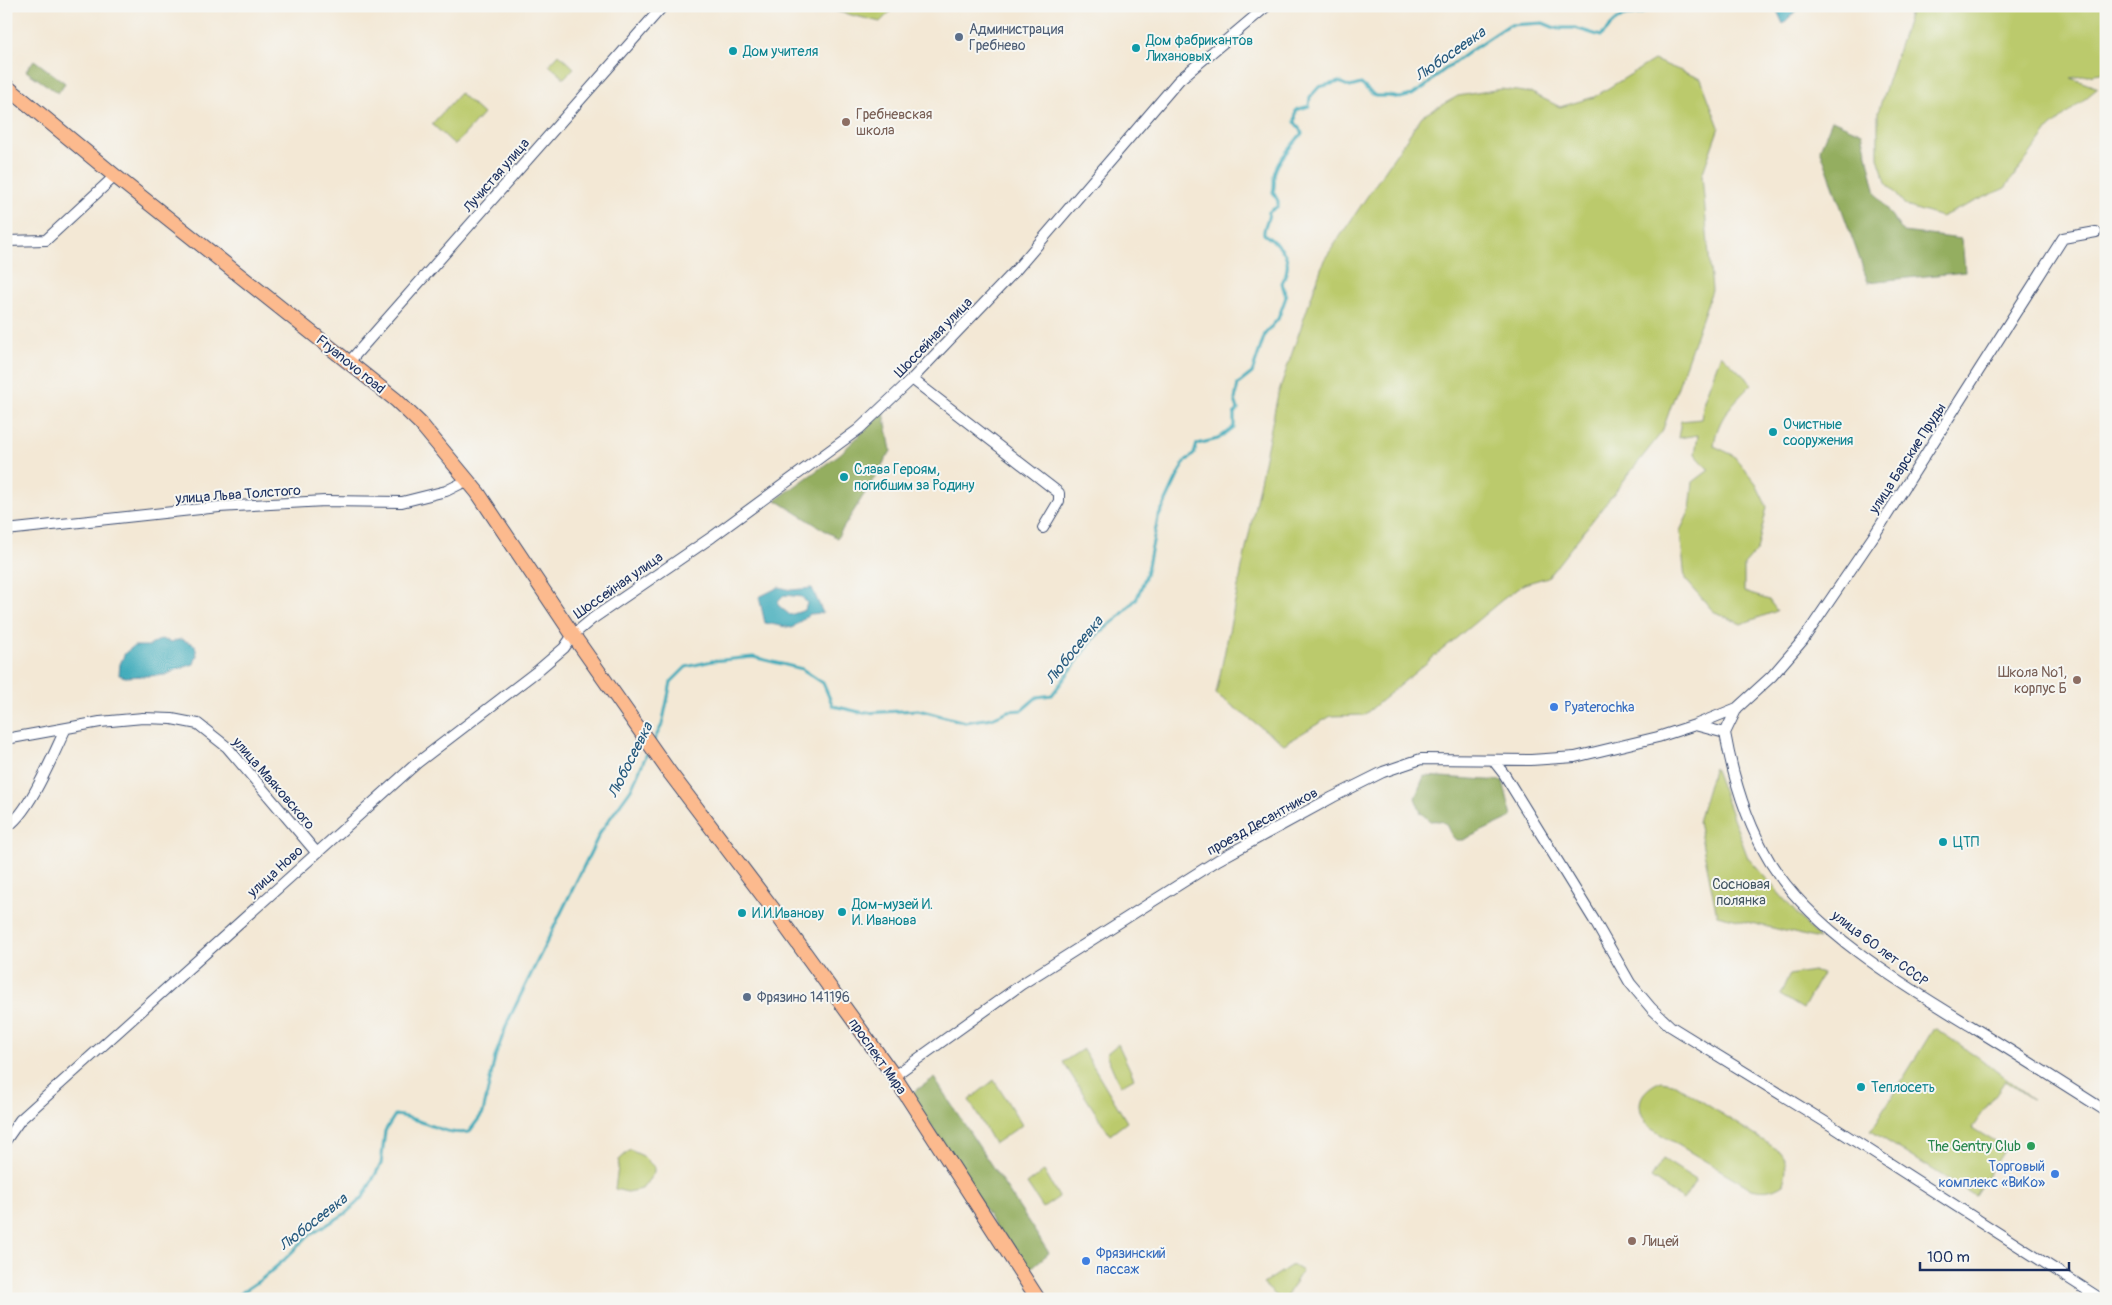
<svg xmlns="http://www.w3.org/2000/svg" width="2112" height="1305" viewBox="0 0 2112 1305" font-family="Pangolin,sans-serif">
<rect width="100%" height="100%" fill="#f6f6f2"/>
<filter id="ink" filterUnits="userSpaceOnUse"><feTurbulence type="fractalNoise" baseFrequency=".02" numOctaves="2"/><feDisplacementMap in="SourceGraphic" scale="10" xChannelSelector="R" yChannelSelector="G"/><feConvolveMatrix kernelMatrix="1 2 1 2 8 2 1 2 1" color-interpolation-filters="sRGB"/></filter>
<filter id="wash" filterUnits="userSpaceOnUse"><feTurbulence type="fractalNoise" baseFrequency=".0096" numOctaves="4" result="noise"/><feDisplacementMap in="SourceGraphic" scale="20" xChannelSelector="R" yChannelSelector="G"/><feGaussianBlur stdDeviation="1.12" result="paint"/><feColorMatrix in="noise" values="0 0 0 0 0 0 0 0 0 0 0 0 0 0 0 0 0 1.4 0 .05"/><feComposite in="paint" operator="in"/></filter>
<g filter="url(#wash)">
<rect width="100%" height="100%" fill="#f3e8d5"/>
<path fill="#bbca6c" stroke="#6b7c65" d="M830 6H896L880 22 835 11Z
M1912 6H2106V72L2071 78 2098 88 2050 128 2005 188 1941 217 1906 206 1886 182 1878 158V112Z
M559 54 574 68 564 78 549 65Z
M1654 60 1701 79 1719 127 1702 175 1712 290 1662 432 1548 577 1524 584 1502 600 1364 715 1331 716 1284 744 1216 694 1278 394 1324 260 1422 116 1458 96 1501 89 1532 93 1560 107 1594 97Z
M460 93 483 114 455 145 432 124Z
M1721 354 1752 384C1733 403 1717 418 1714 446L1733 455 1755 482 1767 507 1757 550 1744 565V592L1769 600 1777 611 1741 624 1713 611 1685 579 1680 531 1690 510 1693 482 1709 470 1695 454 1698 435 1678 438 1681 421 1701 419 1704 400Z
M1714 767 1748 858 1819 939 1717 915 1698 822Z
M1813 971 1822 974 1803 1009 1780 995 1789 975Z
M1934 1028 1977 1056 2032 1099 2005 1081 1972 1128 2005 1148 1975 1196 1871 1131Z
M1118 1044 1134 1078 1120 1086 1106 1054Z
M1083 1049 1127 1122 1110 1135 1063 1062Z
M994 1080 1022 1125 994 1144 969 1100Z
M1661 1081 1673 1083 1778 1150C1788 1161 1787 1170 1783 1184 1772 1191 1764 1192 1752 1189L1650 1128C1634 1107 1637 1092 1661 1081Z
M630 1150 643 1156 654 1167V1173L642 1189 627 1192 615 1189 619 1160Z
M1663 1159 1696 1180 1683 1200 1651 1178Z
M1044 1171 1059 1197 1043 1208 1027 1184Z
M1292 1265 1302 1271 1285 1299H1280L1263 1284Z"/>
<path fill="#94ae60" stroke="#586e5f" d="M34 60 65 83 58 93 26 71Z
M1832 120 1862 133 1876 194 1903 232 1962 239 1965 272 1868 282 1820 149Z
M884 412 891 451 837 538 776 500 840 454Z
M1424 776 1503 781 1512 817 1463 840H1456C1444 830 1452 819 1430 821L1421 813 1415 798Z
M934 1078 1049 1253 1025 1273 911 1094Z"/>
<path fill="#3caaba" stroke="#2c6c8c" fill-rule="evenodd" d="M1775 6H1796V11L1783 24Z
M779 587 791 590 812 588 823 613 810 614 792 628 765 623 759 597ZM785 595 802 597 807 603 805 610 790 615 778 605 779 600Z
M161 639 171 642 181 639 195 645 197 655 194 664 175 670 166 675 125 677 119 675 120 664 125 653 134 646H149Z"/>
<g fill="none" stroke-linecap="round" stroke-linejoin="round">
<path stroke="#3caaba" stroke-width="3" d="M653 742 662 725 671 682 686 667 712 661 753 657 802 669 823 683 833 706 864 713 918 710 965 722 992 718 1008 711 1022 710 1037 697 1052 695 1096 636 1120 616 1137 598 1146 575 1158 518 1184 463 1194 454 1197 444 1218 439 1234 427V413L1238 409 1235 400 1238 384 1252 373 1265 334 1278 319 1286 297 1282 283C1295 257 1283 249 1264 234 1263 227 1269 220 1269 212L1278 206V201L1273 192C1275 186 1274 182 1274 176 1275 162 1294 144 1302 133L1295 122 1296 110 1309 106 1310 97 1319 87 1339 82 1350 87 1361 84 1375 96H1389L1400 98 1412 95 1426 86 1440 73 1470 51 1509 25 1543 23 1555 28H1575L1601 36C1608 30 1612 22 1622 17 1630 13 1635 17 1644 12V6
M232 1299 262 1279 284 1260 307 1237 346 1213 363 1197 381 1164 385 1131 395 1115C420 1117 444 1137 469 1132L483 1113 495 1057 508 1021 601 831 631 789 649 749"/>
</g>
</g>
<g filter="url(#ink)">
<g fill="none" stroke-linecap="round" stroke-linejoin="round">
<g stroke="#3b4b70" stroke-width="12">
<path id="minor" d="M6 241 46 240 115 176
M349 362 663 6
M912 379 1059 493V501L1043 528
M6 530 219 507 325 501 402 502 446 491 468 480
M1695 725 1725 733
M1725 733C1733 778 1746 822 1770 862 1813 932 1905 986 1974 1028 2018 1055 2062 1083 2106 1111
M1725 733 1737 708
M6 739 100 722 143 718 172 719 198 724 227 747 316 852
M1493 760 1504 774 1594 920 1630 983 1651 1008 1670 1026 1827 1123 2101 1299
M6 827C28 816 54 753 65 730
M894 1076 1022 984 1218 860 1333 797 1383 772 1421 759 1531 760 1575 757 1658 737 1695 725 1737 708 1772 676 1803 640 1875 534 2063 238 2096 232
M6 1140 20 1120 417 763 536 672 564 648 573 635 592 619 712 537 859 429 912 379 1016 270 1179 80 1267 6"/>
</g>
<g stroke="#3b4b70" stroke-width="16">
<path id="major" d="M6 86 115 176 396 400 420 423 478 493 573 635 670 773 773 909 894 1076 1038 1299"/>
</g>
<use href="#minor" stroke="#fff" stroke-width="10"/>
<use href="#major" stroke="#fcba8e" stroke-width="14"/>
</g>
</g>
<g fill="#5c6f8a" stroke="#f6f6f2" stroke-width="2">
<circle cx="959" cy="37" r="5"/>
<circle cx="747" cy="997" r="5"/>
</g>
<g fill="#0f9aa8" stroke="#f6f6f2" stroke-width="2">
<circle cx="1136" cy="48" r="5"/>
<circle cx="733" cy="51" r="5"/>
<circle cx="1773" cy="432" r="5"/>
<circle cx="844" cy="477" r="5"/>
<circle cx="1943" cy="842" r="5"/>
<circle cx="842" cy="912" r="5"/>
<circle cx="742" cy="913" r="5"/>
<circle cx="1861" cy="1087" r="5"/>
</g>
<g fill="#8d6e63" stroke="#f6f6f2" stroke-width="2">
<circle cx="846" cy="122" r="5"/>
<circle cx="2077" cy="680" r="5"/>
<circle cx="1632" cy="1241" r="5"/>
</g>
<g fill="#3f7fe0" stroke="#f6f6f2" stroke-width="2">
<circle cx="1554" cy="707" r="5"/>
<circle cx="2055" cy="1174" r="5"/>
<circle cx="1086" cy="1261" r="5"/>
</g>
<circle fill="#2e9e5b" stroke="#f6f6f2" stroke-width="2" cx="2031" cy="1146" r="5"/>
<g text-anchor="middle" stroke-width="4" stroke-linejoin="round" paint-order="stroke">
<g font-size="14" fill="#4e5e75" stroke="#f6f6f2" text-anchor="start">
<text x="969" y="34">Администрация<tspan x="969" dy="16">Гребнево</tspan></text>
<text x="757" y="1002">Фрязино 141196</text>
</g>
<g font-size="14" fill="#0d838f" stroke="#f6f6f2" text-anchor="start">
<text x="1146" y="45">Дом фабрикантов<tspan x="1146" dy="16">Лихановых</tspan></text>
<text x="743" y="56">Дом учителя</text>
<text x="1783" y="429">Очистные<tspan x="1783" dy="16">сооружения</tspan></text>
<text x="854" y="474">Слава Героям,<tspan x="854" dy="16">погибшим за Родину</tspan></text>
<text x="1953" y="847">ЦТП</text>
<text x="852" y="909">Дом-музей И.<tspan x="852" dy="16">И. Иванова</tspan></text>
<text x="752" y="918">И.И.Иванову</text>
<text x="1871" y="1092">Теплосеть</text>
</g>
<g font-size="14" fill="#785e54" stroke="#f6f6f2" text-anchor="start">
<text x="856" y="119">Гребневская<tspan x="856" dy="16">школа</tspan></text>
<text x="2067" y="677" text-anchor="end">Школа №1,<tspan x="2067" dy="16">корпус Б</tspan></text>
<text x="1642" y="1246">Лицей</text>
</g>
<g font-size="14" fill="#1b2f5e" stroke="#f6f6f2">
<text transform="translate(496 175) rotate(-49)" y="5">Лучистая улица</text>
<text transform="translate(933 337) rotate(-46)" y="5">Шоссейная улица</text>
<text transform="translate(351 364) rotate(39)" y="5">Fryanovo road</text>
<text transform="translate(1907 458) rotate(-57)" y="5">улица Барские Пруды</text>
<text transform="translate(238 494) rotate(-4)" y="5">улица Льва Толстого</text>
<text transform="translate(618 585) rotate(-35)" y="5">Шоссейная улица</text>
<text transform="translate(274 783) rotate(49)" y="5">улица Маяковского</text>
<text transform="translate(1262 821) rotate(-29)" y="5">проезд Десантников</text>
<text transform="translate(275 871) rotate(-42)" y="5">улица Ново</text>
<text transform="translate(1880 948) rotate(37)" y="5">улица 60 лет СССР</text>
<text transform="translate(878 1056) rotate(55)" y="5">проспект Мира</text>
</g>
<g font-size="14" fill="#366cbe" stroke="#f6f6f2" text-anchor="start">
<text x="1564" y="712">Pyaterochka</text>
<text x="2045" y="1171" text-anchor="end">Торговый<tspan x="2045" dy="16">комплекс «ВиКо»</tspan></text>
<text x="1096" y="1258">Фрязинский<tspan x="1096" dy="16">пассаж</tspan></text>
</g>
<g font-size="14" fill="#435662" stroke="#f6f6f2">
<text x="1741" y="889">Сосновая<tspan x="1741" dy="16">полянка</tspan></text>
</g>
<g font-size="14" fill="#27864d" stroke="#f6f6f2" text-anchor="end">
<text x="2021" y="1151">The Gentry Club</text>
</g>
<g font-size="15" font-style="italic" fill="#275a7e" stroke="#f6f6f2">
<text transform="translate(1450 54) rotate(-35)" y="5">Любосеевка</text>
<text transform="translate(1074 650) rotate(-51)" y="5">Любосеевка</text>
<text transform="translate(630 760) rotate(-63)" y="5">Любосеевка</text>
<text transform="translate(313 1222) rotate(-38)" y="5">Любосеевка</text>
</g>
</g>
<rect width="2112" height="1305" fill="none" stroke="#f6f6f2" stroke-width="25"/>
<path d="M1920 1262v8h149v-8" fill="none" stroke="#1b2f5e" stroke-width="2.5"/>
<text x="1927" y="1262" font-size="15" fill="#1b2f5e" stroke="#f6f6f2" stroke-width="4" paint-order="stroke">100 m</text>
</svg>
